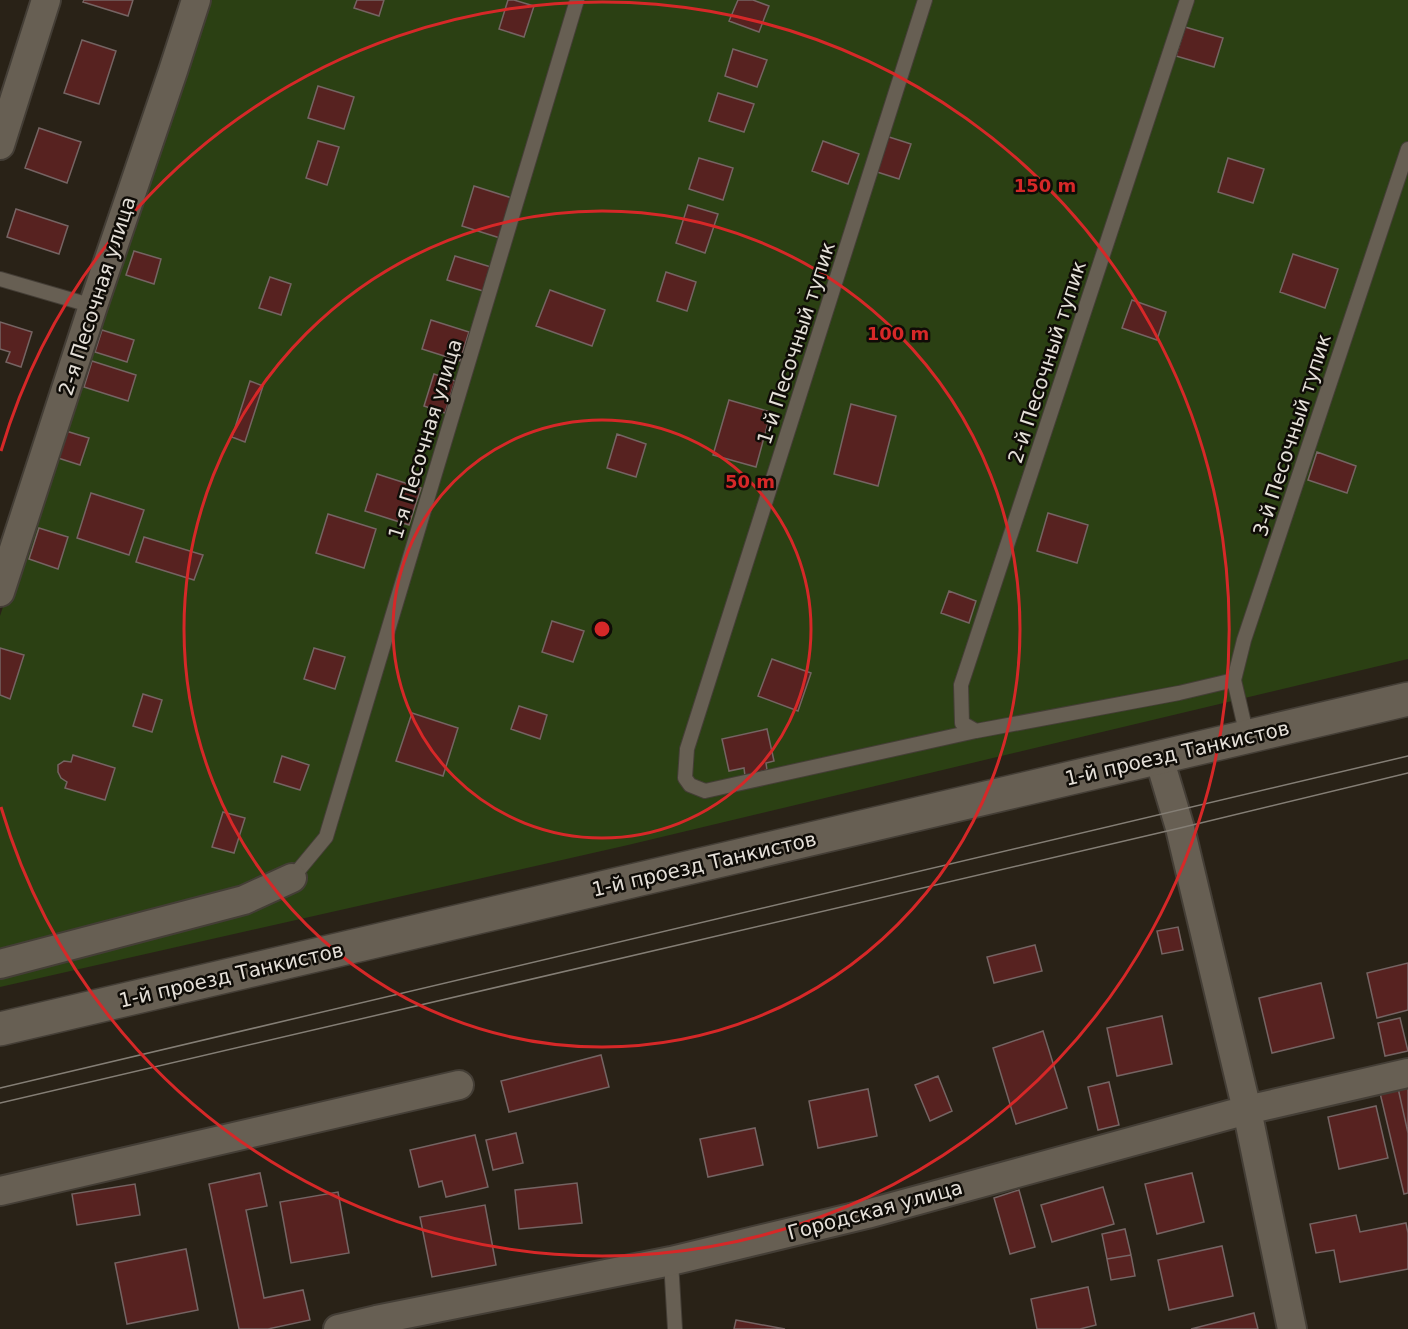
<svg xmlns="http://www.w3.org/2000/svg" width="1408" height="1329" viewBox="0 0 1408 1329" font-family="'DejaVu Sans',sans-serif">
<rect width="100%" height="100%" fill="#292217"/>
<path fill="#2b4013" d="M204 0H1408V659L628 845 0 987V616Z"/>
<path fill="#572220" stroke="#756463" stroke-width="1.5" d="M84 0H133L128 16 83 2Z
M357 0H384L379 16 354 8Z
M508 0H514L534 6 524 37 499 29Z
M738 0H753L769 6 759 32 729 21Z
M1185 27 1223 38 1214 67 1176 56Z
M82 40 116 51 99 104 64 93Z
M733 49 767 60 757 87 725 76Z
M318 86 354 97 344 129 308 118Z
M718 93 754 104 744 132 709 121Z
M39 128 81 142 67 183 25 168Z
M886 136 911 144 899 179 874 171Z
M318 141 339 147 327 185 306 178Z
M823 141 859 154 848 184 812 171Z
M699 158 733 168 723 200 689 189Z
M1228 158 1264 169 1253 203 1218 192Z
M474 186 512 198 500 238 462 226Z
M688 205 718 214 705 253 676 243Z
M16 209 68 226 59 254 7 237Z
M134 251 161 259 154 284 126 275Z
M1293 254 1338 269 1325 308 1280 292Z
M455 256 491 267 483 291 447 280Z
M666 272 696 282 687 311 657 301Z
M270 277 291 284 281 315 259 308Z
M550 290 605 310 592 346 536 326Z
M1132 300 1166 312 1157 340 1122 328Z
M431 320 469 332 460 361 422 349Z
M0 322 32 332 21 367 6 362 10 352 0 349Z
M102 330 134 340 127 362 95 352Z
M92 361 136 375 128 401 84 387Z
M434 374 455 381 445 413 424 406Z
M250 381 263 386 245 442 232 437Z
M729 400 771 412 756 467 713 455Z
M851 404 896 416 878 486 834 474Z
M66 431 89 438 80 465 58 458Z
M617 434 646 444 636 477 607 468Z
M1317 452 1356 466 1347 493 1308 480Z
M377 474 421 488 409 525 365 511Z
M91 493 144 510 129 555 77 538Z
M1048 513 1088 525 1077 563 1037 551Z
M328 514 376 529 364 568 316 553Z
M39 528 68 537 58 569 29 559Z
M144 537 203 555 194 580 136 562Z
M949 591 976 601 969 623 941 613Z
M552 621 584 631 573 662 542 652Z
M0 648 24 655 10 699 0 695Z
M314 648 345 657 335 689 304 679Z
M772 659 811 673 798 711 758 696Z
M143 694 162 700 152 732 133 726Z
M519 706 547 715 540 739 511 729Z
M412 713 458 728 443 776 396 761Z
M767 729 774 761 766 763 767 770 745 776 744 768 729 771 722 739Z
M73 755 115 768 105 800 65 788 67 782 61 778 58 772V765L64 761 71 762Z
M282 756 309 765 300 790 274 782Z
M223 812 245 818 234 853 212 847Z
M1178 927 1183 950 1162 954 1157 931Z
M1035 945 1042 971 994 983 987 957Z
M1408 963V1010L1377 1018 1367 973Z
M1321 983 1334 1038 1272 1053 1259 998Z
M1162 1016 1172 1064 1117 1076 1107 1028Z
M1400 1018 1408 1051 1385 1056 1378 1023Z
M1043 1031 1067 1108 1016 1124 993 1048Z
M601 1055 609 1087 509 1112 501 1081Z
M938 1076 952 1111 930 1121 915 1085Z
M1109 1082 1119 1125 1098 1130 1088 1087Z
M1408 1086V1133L1398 1088Z
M1398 1088 1408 1133V1193L1404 1194 1380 1093Z
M868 1089 877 1136 818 1148 809 1101Z
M1376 1106 1388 1158 1339 1169 1328 1117Z
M755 1128 763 1165 708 1177 700 1139Z
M516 1133 523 1163 493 1170 486 1140Z
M475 1135 488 1187 446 1197 442 1181 419 1187 410 1150Z
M260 1173 267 1206 246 1210 264 1298 303 1290 310 1320 268 1329H239L209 1184Z
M1192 1173 1204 1222 1157 1234 1145 1184Z
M577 1183 582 1223 519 1229 515 1190Z
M135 1184 140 1215 77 1225 72 1194Z
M1103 1187 1114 1224 1052 1242 1041 1205Z
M1019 1190 1035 1247 1010 1254 994 1198Z
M338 1192 349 1253 291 1263 280 1202Z
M485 1205 496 1265 432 1277 420 1217Z
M1356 1215 1360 1232 1406 1223 1408 1233V1269L1340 1282 1334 1250 1316 1253 1310 1224Z
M1125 1229 1131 1255 1107 1259 1102 1234Z
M1222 1246 1233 1296 1169 1310 1158 1260Z
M186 1249 198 1310 127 1324 115 1263Z
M1131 1255 1135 1276 1111 1280 1107 1259Z
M1088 1287 1096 1325 1080 1329H1037L1031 1299Z
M1254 1313 1258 1329H1191Z
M736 1320 785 1329H734Z"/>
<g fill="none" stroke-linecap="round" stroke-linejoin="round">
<g stroke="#443e36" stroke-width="16">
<path id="service" d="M925 0 687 749 685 778 690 785 705 791 976 731 1179 693 1234 680
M0 279 93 306
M976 731 962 723 961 685 1187 0
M1247 736 1234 680 1244 640 1408 149
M292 878 326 837 577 0
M671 1261 675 1329"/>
</g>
<g stroke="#443e36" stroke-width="32">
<path id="minor" d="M0 145 46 0
M0 592 93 306 173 71 196 0
M1159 758 1180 828 1247 1110 1292 1329
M0 964 244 900 292 878
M0 1191 459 1085
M338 1329 376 1320 671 1261 867 1214 1247 1110 1408 1073"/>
</g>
<g stroke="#443e36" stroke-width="36">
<path id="secondary" d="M0 1029 1408 699"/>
</g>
<use href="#service" stroke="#675f53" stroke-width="14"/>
<use href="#minor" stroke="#675f53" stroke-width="28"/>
<use href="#secondary" stroke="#675f53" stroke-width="33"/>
<path stroke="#847e75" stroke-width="1.5" d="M0 1088 1408 756
M0 1103 1180 828 1408 773"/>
</g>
<g fill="none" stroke="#d62828" stroke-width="3">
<circle cx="602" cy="629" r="209"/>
<circle cx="602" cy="629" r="418"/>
<path d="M1 451A627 627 0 1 1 1 807"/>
</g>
<g text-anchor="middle" stroke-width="5" stroke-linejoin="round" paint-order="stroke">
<g font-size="20" fill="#e5e0d9" stroke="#0f0c07">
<text transform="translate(97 296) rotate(-72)" y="7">2-я Песочная улица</text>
<text transform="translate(796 343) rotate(-72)" y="7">1-й Песочный тупик</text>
<text transform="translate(1047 362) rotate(-72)" y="7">2-й Песочный тупик</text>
<text transform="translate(1292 435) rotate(-72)" y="7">3-й Песочный тупик</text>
<text transform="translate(425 439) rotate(-73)" y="7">1-я Песочная улица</text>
<text transform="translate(1177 753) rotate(-13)" y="7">1-й проезд Танкистов</text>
<text transform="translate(704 864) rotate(-13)" y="7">1-й проезд Танкистов</text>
<text transform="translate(231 975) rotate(-13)" y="7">1-й проезд Танкистов</text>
<text transform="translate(875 1210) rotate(-15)" y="7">Городская улица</text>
</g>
</g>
<circle cx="602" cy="629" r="9" fill="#d62828" stroke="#0f0c07" stroke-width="3"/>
<g font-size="18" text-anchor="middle" font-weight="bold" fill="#d62828" stroke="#0f0c07" stroke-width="5" stroke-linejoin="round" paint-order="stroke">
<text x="1045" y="192">150 m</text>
<text x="898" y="340">100 m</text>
<text x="750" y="488">50 m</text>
</g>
</svg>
